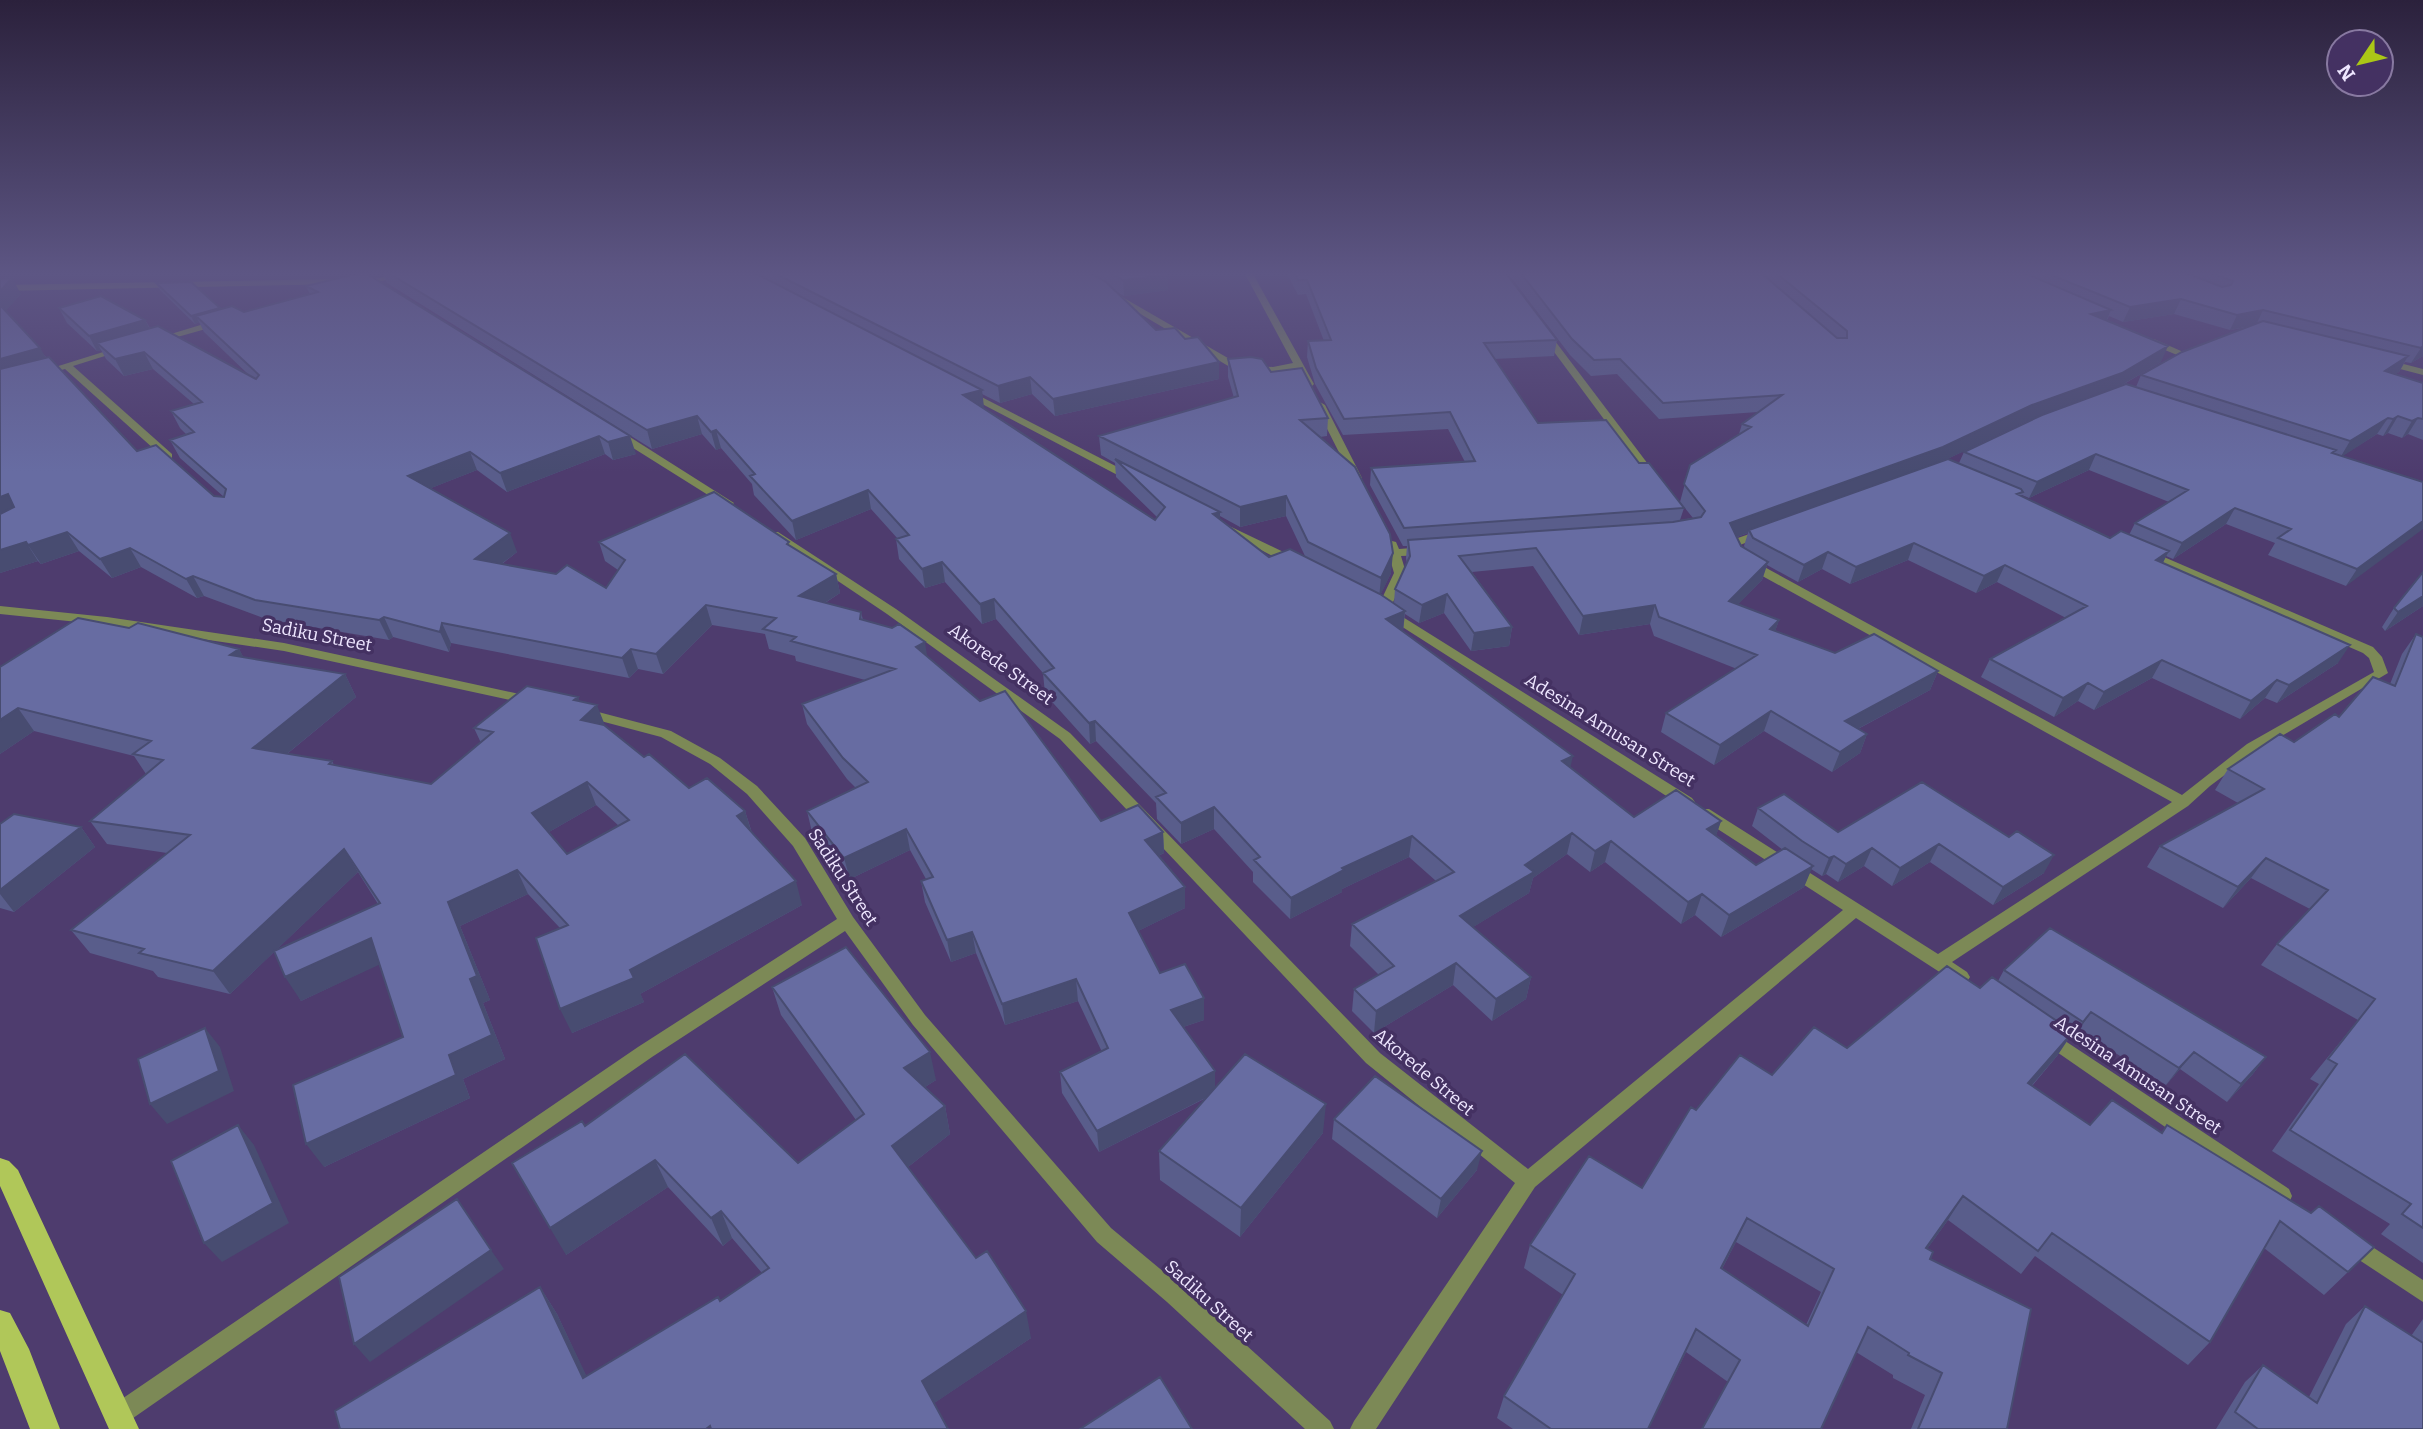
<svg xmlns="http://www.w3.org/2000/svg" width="2423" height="1429" viewBox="0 0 2423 1429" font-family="Bitter,serif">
<rect width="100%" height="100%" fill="#4e3c6e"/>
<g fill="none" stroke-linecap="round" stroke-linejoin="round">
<path fill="#7c8956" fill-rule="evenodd" d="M410 272H426L358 286 354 283Z
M1244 272H1252L1314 384 1312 386H1306L1296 369 1273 373 1235 370 1110 296 1117 294 1240 365 1273 367 1293 363Z
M347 279 348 281 344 284 0 291V285Z
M217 320 221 323 220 325 156 343 151 340Z
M1543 333H1549L1657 476V480H1649L1543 337Z
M2148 339H2154L2190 355 2182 357 2148 343Z
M116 348 124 350 73 366 172 454V458H164L65 369 41 376 36 373Z
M2384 359 2423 369V375L2381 364 2379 362Z
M966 389 1135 476 1136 478 1131 481 1127 480 963 394V390Z
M1320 402 1325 405 1362 478 1361 480 1357 481 1352 478 1315 405Z
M618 431 622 432 734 503 732 505H724L614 436V432Z
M1223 523 1296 558 1298 561 1296 564H1288L1219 528V524Z
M1764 529 1768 530V534L1740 545 1746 557 2182 795 2247 744 2374 672 2369 658 2363 653 2142 557V551H2150L2373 647 2382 657 2388 673 2258 750 2210 786 2188 806 1952 962 1967 972 1970 977 1967 982 1961 984 1955 982 1856 918 1535 1187 1376 1429H1350L1354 1421 1515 1183 1366 1063 1060 739 887 614 768 534 770 532H778L896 609 1070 733 1380 1053 1528 1169 1843 910 1699 817 1696 813 1699 809H1709L1938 954 2172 802 1737 562 1727 543 1729 541Z
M1392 541 1396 542 1399 549 1426 547 1432 551 1426 555 1401 556 1406 573 1390 609 1692 798 1695 802 1692 806H1682L1379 612 1377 609 1394 573 1386 545Z
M0 606 107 617 284 643 529 696 536 700 529 704 284 651 107 625 0 614Z
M583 708 671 731 720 758 757 786 805 838 853 917 925 1015 1111 1228 1183 1288 1330 1421 1334 1429H1305L1167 1302 1097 1242 913 1025 845 931 652 1057 126 1423 118 1427 110 1423 106 1415 110 1407 638 1047 837 919 793 846 747 794 710 764 661 737 578 715 576 712Z
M2047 1029 2289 1189 2292 1196 2289 1203 2282 1205 2275 1203 2041 1041 2038 1036 2041 1031Z
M2351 1233 2423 1280V1302L2344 1250 2341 1243 2344 1236Z"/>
<path fill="#b0c759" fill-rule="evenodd" d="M0 1158 9 1161 18 1170 139 1429H109L0 1186Z
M0 1310 10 1313 29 1349 60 1429H30L0 1351Z"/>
</g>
<path fill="#595d8b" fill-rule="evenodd" d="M382 272H1164L1168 275V290L1124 296 1115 291 1156 330 1219 379 1055 416 1032 394 1000 403 982 394 983 408 1155 520 1157 517 1116 477 1115 463 1101 455 1099 436 1234 398 1228 377V359L1271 372 1328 418 1327 436 1320 437 1391 573 1380 595 1394 603 1395 589 1407 564 1406 558 1407 546H1403L1370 485 1371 468 1465 462 1448 429 1343 435 1315 384 1307 357 1308 341H1324L1306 294 1298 295 1286 272H1505L1557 340 1554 356 1494 359 1538 423 1639 463 1684 508 1680 520 1693 518 1680 502 1690 465 1739 434 1742 424 1758 412 1659 419 1617 374 1591 376 1570 355 1507 272H2423V356L2411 363 2405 362 2399 372 2395 374 2423 383V440L2408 434 2402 438 2388 433 2383 436 2377 434 2342 456 2423 482 2346 586 2268 555 2275 543 2226 524 2173 559 2166 556 2163 563 2338 663 2277 703 2265 698 2240 719 2152 678 2094 710 2078 701 2054 717 1981 677 1990 659 2066 618 1997 582 1976 593 1908 560 1850 584 1822 569 1798 582 1767 565 1762 580 1738 604 1779 620 1775 631 1835 653 1938 671 1930 690 1858 729 1867 734 1860 753 1832 772 1764 731 1714 765 1661 732 1666 713 1737 669 1654 636 1650 624 1579 635 1533 566 1472 572 1512 627 1509 646 1471 651 1444 613 1419 623 1405 614 1403 631H1402L1570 768 1634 817 1721 821 1716 835 1756 865 1783 850 1752 826 1758 808 1838 832 1922 782 2044 873 1993 905 1930 862 1892 886 1864 866 1838 882 1826 874 1822 876 1811 869 1804 887 1721 937 1695 915 1681 924 1605 862 1590 872 1567 854 1533 878 1529 893 1473 927 1531 977 1526 999 1492 1021 1453 985 1374 1033 1352 1011 1354 989 1379 975 1350 946 1352 924 1436 881 1409 857 1342 889V892L1290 919 1253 882V872L1214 829 1181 844 1157 819 1156 803 1096 741 1090 744 1045 694 1043 673 996 619 982 624 945 582 925 588 899 559 896 539H898L871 509 796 540 754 495 752 484 721 448 716 450 702 434 652 449 387 283ZM2174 314 2230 330 2249 327 2141 375 2136 387H2119L2161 362 2107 320 2109 316 2123 322ZM2037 417 1964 452 1959 463 1945 460 2025 422ZM2089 470 2169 502 2135 523 2129 535 2110 538 2021 496 2022 495 2029 498ZM1220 516 1240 527 1286 516 1305 556 1269 557 1220 519ZM1748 533 1744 546 1745 548 1741 546 1737 537Z
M156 283 220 309 244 312 310 294 306 286 636 454 613 460 605 454 507 492 477 470 431 488 517 552 502 564 606 588 618 570 605 561 599 542 790 545 836 574 840 593 825 603 861 612 863 620 927 656 1101 821 1163 832 1164 853 1158 856 1185 908 1138 931 1160 973 1204 998V1020L1183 1027 1215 1071V1088L1323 1133 1240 1237 1160 1180 1159 1151 1208 1097 1099 1152 1062 1093 1060 1072 1102 1052 1078 1001 1005 1025 976 953 951 962 925 902 921 881 926 879 910 850 850 879 812 832 807 811 856 788 847 779 807 724 802 704 865 680 796 661 795 656 769 649 765 634 712 625 663 674 638 669 629 678 451 643 449 652 393 637 389 640 266 619 204 596 197 598 141 567 112 578 79 551 41 564 38 561 0 573V291L21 294 5 311 46 357 137 451 214 496 224 497 180 458 170 440 186 434 180 428 171 411 194 404 153 369 124 376 106 359 101 350 97 351 67 323 59 308 145 320 150 328 250 376 204 332 199 322 195 324 160 290Z
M2423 606 2385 631 2382 627 2394 608Z
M2416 634 2423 637V1263L2381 1234 2390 1224 2272 1151 2319 1084 2310 1079 2358 1020 2261 965 2277 944 2310 909 2251 878 2223 908 2147 867 2160 846 2238 803 2215 790 2228 769 2294 742 2339 717 2390 684 2402 654Z
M239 649 243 657 345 674 356 697 287 754 332 761 334 765 431 784 481 743 474 728 578 697 579 701 605 726 644 757 689 788 745 811 752 833 802 905 640 994 644 1002 572 1033 560 928 528 894 460 926 490 1000 483 1003 505 1059 463 1079 470 1098 324 1167 403 1037 379 964 301 1001 274 952 230 994 158 977 153 971 90 953 71 930 167 853 107 844 90 821 146 774 134 756 34 731 0 754V667ZM596 805 619 826 567 854 549 832ZM358 872 378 904 276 950Z
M0 824 81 827 95 847 14 912 0 908Z
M2004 970 2266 1057 2252 1075 2227 1102 2180 1069 2166 1085 2079 1030 2071 1039 2069 1038 2057 1056 2032 1086 2090 1125 2161 1132 2374 1247 2324 1295 2264 1248 2210 1342 2188 1365 2035 1256 2021 1274 1948 1220 1927 1249 1930 1259 2007 1429H1911L1925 1395 1893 1378V1375L1856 1352 1728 1382 1686 1352 1648 1429H1513L1497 1418 1504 1396 1563 1295 1524 1268 1530 1245 1642 1188 1696 1110 1772 1075 1847 1048 1998 981ZM1736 1242 1821 1292 1806 1325 1722 1269Z
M772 987 936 1080 925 1087 945 1106 950 1134 908 1167 1031 1338 934 1403 340 1429 540 1287 557 1314 586 1376 720 1301 762 1273 732 1238 723 1246 668 1187 566 1255 585 1126 798 1163 856 1120 781 1015Z
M1334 1119 1477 1170 1437 1218 1332 1139Z
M2365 1306 2411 1336 2423 1319V1429H2216L2245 1382 2263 1365 2309 1397 2346 1324Z"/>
<path fill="#484c71" d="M1168 275V290L1124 296 1123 280Z
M12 278 21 294 3 314 0 309V291Z
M2181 299 2174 314 2123 322 2130 307Z
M220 308 223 316H196L199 322 195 324 191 316Z
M2111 310 2104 326 2091 314Z
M2263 310 2256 325 2230 330 2237 315Z
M145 320 153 335 97 343 101 350 97 351 89 336Z
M2168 346 2161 362 2115 389 2025 422 1937 464 1749 530 1748 533 1725 541 1730 523 2032 405Z
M2423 346V356L2411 363 2421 348Z
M40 348 50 364 0 378V359Z
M144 352 153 369 124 376 115 359Z
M2408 356 2399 372 2375 387 2385 371Z
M1219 362V379L1055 416 1053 399Z
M1030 377 1032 394 1000 403 998 386Z
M982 390 984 407 965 413 963 395Z
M697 416 702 434 652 449 647 430Z
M2398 416 2388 433 2383 436 2393 419Z
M2388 418 2377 434 2340 458 2350 441Z
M2418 418 2408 434 2402 438 2412 421Z
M716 430 721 448 716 450 711 432Z
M599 436 605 454 507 492 500 473Z
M630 436 636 454 613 460 608 442Z
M470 452 477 470 416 494 408 476Z
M2096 454 2089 470 2029 498 2037 482Z
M868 490 871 509 796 540 792 521Z
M8 494 20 513 0 520V497Z
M1286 496V516L1240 527V507Z
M2235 508 2226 524 2173 559 2182 543Z
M1220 512V531L1213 514Z
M2423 521V529L2346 586 2357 569Z
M67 532 79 551 41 564 28 545Z
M510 533 517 552 483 578 475 559Z
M26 542 38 561 0 573V550Z
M1914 543 1908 560 1850 584 1856 567Z
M130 548 141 567 112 578 100 559Z
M2169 551 2160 568 2156 560Z
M1828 552 1822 569 1798 582 1804 565Z
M1393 553 1391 573 1379 598 1381 578Z
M942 562 945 582 925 588 922 569Z
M1768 562 1762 580 1724 619 1729 601Z
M2005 565 1997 582 1976 593 1984 576Z
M836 574 840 593 804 616 799 596Z
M193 576 204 596 197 598 186 579Z
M1447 594 1444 613 1419 623 1422 605Z
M2423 596V606L2385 631 2398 612Z
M994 599 996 619 982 624 980 604Z
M706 605 712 625 663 674 656 654Z
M1655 605 1650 624 1579 635 1583 616Z
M1405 611 1403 631 1383 639 1386 619Z
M384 617 393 637 389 640 379 620Z
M1779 620 1773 638 1770 629Z
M442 623 451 643 449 652 440 632Z
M1512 627 1509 646 1471 651 1474 633Z
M925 642 928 662 916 647Z
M2350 645 2338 663 2277 703 2289 685Z
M239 649 251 671 230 655Z
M631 649 638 669 629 678 622 658Z
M2162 660 2152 678 2094 710 2104 692Z
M1938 671 1930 690 1837 740 1845 721Z
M345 674 356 697 266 771 253 748Z
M2277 680 2265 698 2240 719 2251 701Z
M2088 683 2078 701 2054 717 2063 698Z
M578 697 585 716 597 705 606 728 590 742 574 700Z
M18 708 34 731 0 754V720Z
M1771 711 1764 731 1714 765 1720 745Z
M1095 721 1096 741 1090 744 1089 723Z
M1867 734 1860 753 1832 772 1840 752Z
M1573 756 1568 777 1562 761Z
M587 782 596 805 542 836 532 813Z
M1214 807V829L1181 844V823Z
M745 811 752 834 737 816Z
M1721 821 1714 842 1707 829Z
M81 827 95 847 14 912 0 894V890Z
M906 829 910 850 850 879 844 858Z
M1163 832 1164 853 1146 862 1145 840Z
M1572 833 1567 854 1533 878 1529 893 1457 937 1460 916 1525 865Z
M1412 836 1409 857 1342 889V892L1290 919 1291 898 1342 868Z
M1611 841 1605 862 1590 872 1595 851Z
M1939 844 1930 862 1892 886 1900 868Z
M1872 848 1864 866 1838 882 1846 864Z
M344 849 358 872 230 994 213 971Z
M2054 855 2044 873 1993 905 2003 887Z
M1834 856 1826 874 1822 876 1829 858Z
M2266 858 2251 878 2223 908 2238 887Z
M1813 866 1804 887 1721 937 1729 915Z
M517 870 528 894 460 926 490 1000 483 1003 505 1059 463 1079 470 1098 324 1167 306 1144 449 1055 470 979 448 902Z
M796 881 802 905 640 994 630 970Z
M1185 887V908L1130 935 1129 913Z
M1702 894 1695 915 1681 924 1688 902Z
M972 932 976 953 951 962 947 940Z
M371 938 385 962 301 1001 285 977Z
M1456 963 1453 985 1374 1033 1376 1011Z
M1531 977 1526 999 1492 1021 1496 999Z
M634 978 644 1002 572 1033 560 1009Z
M1076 979 1078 1001 1005 1025 1002 1004Z
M1204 998V1020L1171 1031V1010Z
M2091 1012 2079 1030 2071 1039 2083 1022Z
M205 1028 220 1047 234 1091 167 1124 150 1104Z
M2073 1032 2057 1056 2013 1107 2028 1083Z
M930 1052 936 1080 911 1096 904 1068Z
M2194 1052 2180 1069 2166 1085 2179 1068Z
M2266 1057 2252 1075 2227 1102 2241 1084Z
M1215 1071V1093L1099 1152 1097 1131Z
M1326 1104 1323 1133 1240 1237 1241 1208Z
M945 1106 950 1134 899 1174 892 1146Z
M238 1125 254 1145 289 1223 222 1262 204 1243Z
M1482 1151 1477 1170 1437 1218 1441 1199Z
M655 1160 668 1187 566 1255 550 1228Z
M1963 1196 1948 1220 1911 1271 1926 1248Z
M721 1211 732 1238 723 1246 711 1218Z
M1747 1218 1736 1242 1710 1291 1721 1268Z
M491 1250 504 1269 370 1362 354 1344Z
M540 1287 557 1314 600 1404 583 1378Z
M1026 1311 1031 1338 930 1406 922 1381Z"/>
<path fill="#676ca2" stroke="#484c71" stroke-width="2" fill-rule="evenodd" d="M364 272 630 436 608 442 599 436 500 473 470 452 408 476 510 533 475 559 556 574 567 565 606 588 625 560 599 542 714 492 789 542 787 544 836 574 799 596 861 612 860 619 892 628 899 624 925 642 916 647 980 701 1005 691 1101 821 1138 805 1163 832 1145 840 1185 887 1129 913 1160 973 1185 964 1204 998 1171 1010 1215 1071 1097 1131 1060 1072 1108 1048 1076 979 1002 1004 972 932 947 940 921 881 933 877 906 829 844 858 807 811 868 782 843 758 802 704 895 669 791 641 796 637 763 629 776 618 706 605 656 654 631 649 622 658 442 623 440 632 384 617 379 620 255 600 193 576 186 579 130 548 100 559 67 532 28 545 26 542 0 550V514L14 507 8 494 0 497V369L49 357 137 451 156 445 214 496 224 497 226 489 170 440 194 432 171 411 202 402 144 352 115 359 97 343 158 326 256 379 259 375 196 316 232 306 244 312 318 292 306 286Z
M387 272H753L982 390 963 395 1155 520 1165 507 1115 459 1220 512 1213 514 1269 557 1290 549 1380 594 1405 611 1386 619 1573 756 1562 761 1634 817 1676 790 1721 821 1707 829 1756 865 1785 848 1813 866 1729 915 1702 894 1688 902 1611 841 1595 851 1572 833 1525 865 1534 872 1460 916 1531 977 1496 999 1456 963 1376 1011 1354 989 1394 966 1352 924 1454 872 1412 836 1342 868 1344 870 1291 898 1254 860 1260 857 1214 807 1181 823 1156 797 1166 793 1095 721 1089 723 1043 673 1054 668 994 599 980 604 942 562 922 569 896 539 909 535 868 490 792 521 750 476 755 474 716 430 711 432 697 416 647 430Z
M772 272H1088L1106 282 1156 330 1175 328 1185 339 1198 337 1219 362 1053 399 1030 377 998 386Z
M1108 272H1164L1168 275 1123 280Z
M1294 272H1505L1557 340 1484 343 1538 423 1606 420 1639 463H1649L1684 508 1404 528 1371 468 1475 461 1450 412 1344 419 1316 368 1308 341 1331 340 1307 280H1298Z
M1520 272H1760L1837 338H1847V331L1775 272H2022L2111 310 2091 314 2168 346 2122 373 2032 405 1943 447 1730 523 1741 546 1768 562 1729 601 1779 620 1770 629 1835 653 1874 634 1938 671 1845 721 1867 734 1840 752 1771 711 1720 745 1666 713 1757 655 1659 617 1655 605 1583 616 1536 548 1459 556 1512 627 1474 633 1447 594 1422 605 1395 589 1410 556 1408 540 1673 522 1701 517 1705 511 1684 484 1690 465 1751 427 1742 424 1782 395 1663 403 1620 359 1594 360 1572 339Z
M2044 272H2184L2222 287 2231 285 2233 281 2208 272H2423V346L2421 348 2263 310 2237 315 2181 299 2130 307Z
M12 278 0 291V279Z
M191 282 220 308 191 316 156 283Z
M101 296 145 320 89 336 59 308Z
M0 305 40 348 0 359Z
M2263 321 2408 356 2385 371 2423 383V419L2418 418 2412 421 2398 416 2393 419 2388 418 2350 441 2141 375 2182 352Z
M1251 357 1262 359 1271 372 1302 368 1328 418 1300 420 1355 467 1390 534 1393 553 1381 578 1308 542 1286 496 1240 507 1099 436 1238 396 1228 359Z
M2126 384 2336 450 2332 453 2423 482V521L2357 569 2278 538 2291 529 2235 508 2182 543 2135 523 2188 490 2096 454 2037 482 1964 452 2042 415Z
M1948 459 2021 489 2023 492 2017 494 2110 538 2121 531 2169 551 2156 560 2350 645 2289 685 2277 680 2251 701 2162 660 2104 692 2088 683 2063 698 1990 659 2087 606 2005 565 1984 576 1914 543 1856 567 1828 552 1804 565 1753 538 1749 530Z
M2423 572V596L2398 612 2394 608Z
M78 618 129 628 138 623 239 649 230 655 345 674 253 748 332 761 329 764 431 784 493 732 474 728 527 686 578 697 574 700 597 705 581 720 604 725 644 757 649 754 689 788 707 778 745 811 737 816 796 881 630 970 634 978 560 1009 536 938 568 925 517 870 448 902 477 976 470 979 492 1035 449 1055 456 1075 306 1144 293 1085 403 1037 371 938 285 977 274 951 380 903 344 849 213 971 139 953 144 949 71 930 190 835 90 821 163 760 133 754 151 741 18 708 0 720V667ZM587 782 629 820 567 854 532 813Z
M2416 634 2423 637V1228L2402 1214 2411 1204 2290 1130 2337 1064 2328 1059 2375 999 2277 944 2328 890 2266 858 2238 887 2160 846 2264 789 2228 769 2280 734 2294 742 2335 714 2339 717 2373 677 2395 686Z
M1922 782 2009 837 2017 831 2054 855 2003 887 1939 844 1900 868 1872 848 1846 864 1834 856 1829 858 1802 841 1758 808 1784 794 1838 832Z
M14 814 81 827 0 890V824Z
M2050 928 2266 1057 2241 1084 2194 1052 2179 1068 2091 1012 2083 1022 2004 970Z
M846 947 930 1052 904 1068 945 1106 892 1146 976 1258 987 1251 1026 1311 922 1381 948 1429H711L710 1426 706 1429H340L335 1411 540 1287 583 1378 718 1297 720 1301 769 1268 721 1211 711 1218 655 1160 550 1228 512 1163 582 1121 585 1126 685 1054 798 1163 864 1114 772 987Z
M1947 966 1980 988 1992 977 2073 1032 2028 1083 2090 1125 2112 1100 2162 1133 2167 1125 2311 1213 2319 1206 2374 1247 2348 1272 2280 1221 2210 1342 2052 1233 2038 1251 1963 1196 1926 1248 1933 1252 1930 1259 2031 1309 2007 1429H1918L1942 1373 1908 1355 1909 1353 1868 1327 1821 1429H1702L1740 1360 1696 1329 1648 1429H1551L1504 1396 1575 1274 1530 1245 1589 1156 1642 1188 1691 1107 1696 1110 1740 1055 1772 1075 1814 1027 1847 1048ZM1747 1218 1834 1269 1808 1326 1721 1268Z
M205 1028 219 1071 150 1104 138 1059Z
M1245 1054 1326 1104 1241 1208 1159 1151Z
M1375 1076 1482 1151 1441 1199 1334 1119Z
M238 1125 273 1203 204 1243 171 1161Z
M457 1199 491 1250 354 1344 339 1277Z
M2365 1306 2423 1343V1429H2258L2235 1412 2263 1365 2317 1403Z
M1160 1377 1192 1429H1080Z"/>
<linearGradient id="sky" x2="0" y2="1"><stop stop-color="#2b213c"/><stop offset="0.58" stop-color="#5d5684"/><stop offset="1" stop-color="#5d5684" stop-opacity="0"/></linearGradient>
<rect width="2423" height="472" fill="url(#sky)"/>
<g text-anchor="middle" stroke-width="7" stroke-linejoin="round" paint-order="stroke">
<g font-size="18" fill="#eee6ff" stroke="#443162">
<text transform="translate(317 635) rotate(11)" y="6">Sadiku Street</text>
<text transform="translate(1001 664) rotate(36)" y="6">Akorede Street</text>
<text transform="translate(1610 730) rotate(32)" y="6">Adesina Amusan Street</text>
<text transform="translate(843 877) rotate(57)" y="6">Sadiku Street</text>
<text transform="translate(1424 1072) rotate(40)" y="6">Akorede Street</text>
<text transform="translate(2138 1075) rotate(34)" y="6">Adesina Amusan Street</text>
<text transform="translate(1209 1301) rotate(42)" y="6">Sadiku Street</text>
</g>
</g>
<g transform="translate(2360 63) rotate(235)"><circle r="33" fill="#443162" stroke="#8879a1" stroke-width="2"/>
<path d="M0-5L12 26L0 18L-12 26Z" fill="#abc716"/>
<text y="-10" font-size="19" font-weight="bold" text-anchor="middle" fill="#eee6ff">N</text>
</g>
</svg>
